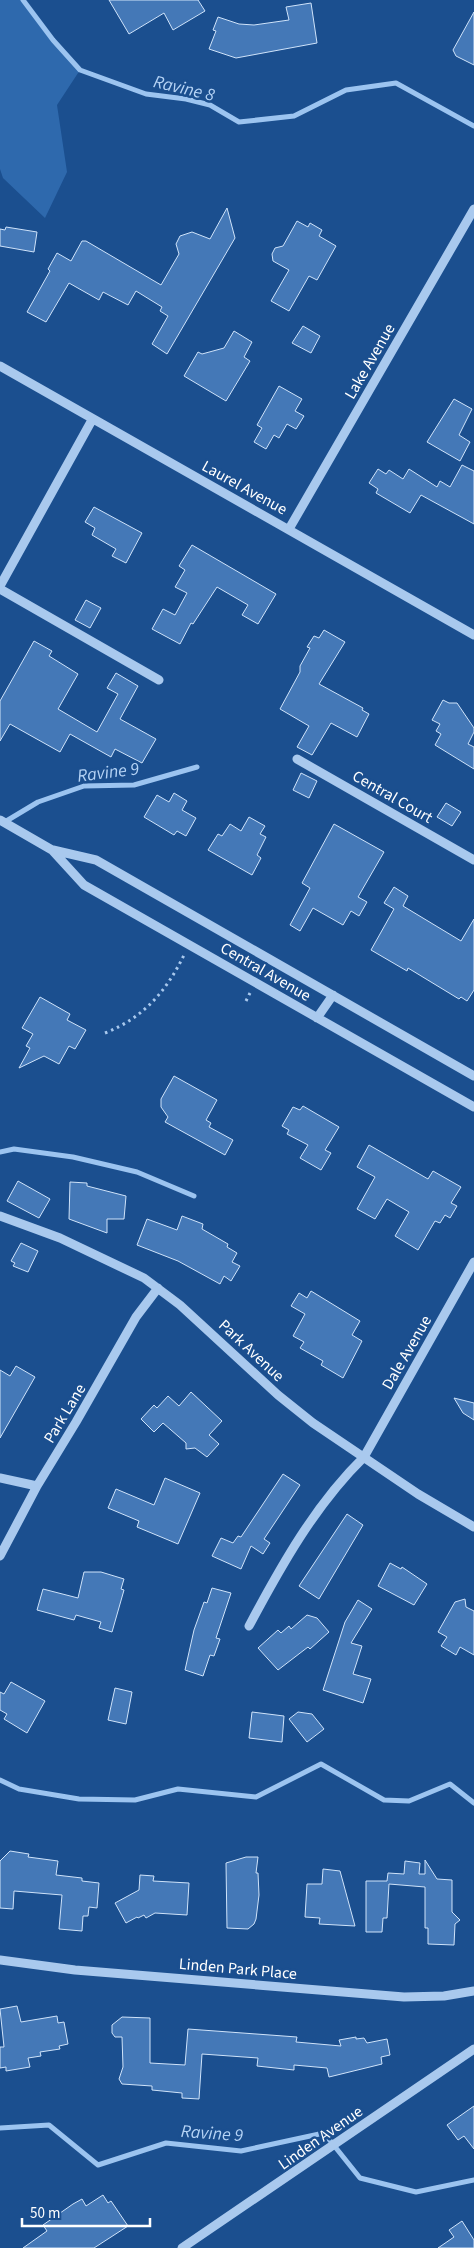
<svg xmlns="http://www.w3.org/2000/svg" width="474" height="2248" viewBox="0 0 474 2248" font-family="'Source Sans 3',sans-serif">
<rect width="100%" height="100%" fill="#1b4f8f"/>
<path fill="#2e69ad" d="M0 0H23L53 40 80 70 57 105 67 172 45 218 3 178 0 169Z"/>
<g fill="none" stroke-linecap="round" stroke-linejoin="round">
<path stroke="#9cc4f0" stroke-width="5" d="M23 0 53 40 80 70 146 94 186 99 210 105 239 122 294 116 346 90 396 83 474 126
M3 823 38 802 84 786 134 785 197 767
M0 1152 14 1149 73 1157 137 1172 194 1196
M0 1780 19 1789 79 1799 135 1800 178 1789 256 1797 321 1764 384 1800 409 1801 450 1784 474 1803
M0 2128 49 2125 98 2165 166 2143 241 2151 324 2133 360 2178 416 2192 474 2180"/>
</g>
<path fill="#4478b7" stroke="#cfe3fa" d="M109 0H198L205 11 173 30 164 13 129 34Z
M311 3 317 43 236 58 209 49 216 31 213 30 218 17 239 24 254 25 289 20 286 7Z
M474 12V65L456 56 453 50Z
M227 208 235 238 167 354 152 344 168 316 160 311 162 307 136 291 128 305 103 292 99 300 69 283 46 322 27 312 50 271 48 269 57 253 71 261 82 241H86L161 285 179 254 176 244 180 236 192 232 210 239Z
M297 221 308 227 310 223 322 230 319 236 336 246 317 280 309 276 289 311 271 301 289 270 273 261 272 254 275 248 283 246Z
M6 227 37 232 34 252 0 246V229L5 230Z
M303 326 320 336 311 353 292 343Z
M234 331 252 342 244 357 250 361 226 401 184 376 198 352 202 354 224 348Z
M279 386 302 399 295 411 304 416 296 429 287 424 279 438 274 435 266 449 254 442 262 428 257 425Z
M454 399 472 409 459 435 470 442 460 461 427 442Z
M462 465 474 471V524L421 495 410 513 376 493 378 489 369 483 378 469 386 474 389 470 403 479 409 469 437 487 440 481 450 487Z
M94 507 142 533 126 563 112 556 116 549 92 535 95 528 85 522Z
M192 545 276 594 258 624 242 615 248 605 217 587 193 624 191 623 180 644 152 629 163 609 175 615 187 593 175 587 185 570 179 566Z
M86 600 101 608 90 628 75 620Z
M324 630 345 642 319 684 363 708 362 710 369 714 357 737 331 723 312 755 297 747 309 726 280 709 300 672V666L310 648 307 647 314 636 319 638Z
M34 641 52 651 49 656 78 674 58 709 97 732 118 694 107 688 116 673 138 686 120 719 156 739 142 763 115 749 111 757 70 734 60 752 10 724 0 741V701Z
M443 700 449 703H457L474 728V732L468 744 474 747V769L435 745 441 734 436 731 440 724 432 720Z
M301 773 317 781 309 798 293 790Z
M174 793 187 801 182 810 196 818 186 836 177 831 174 835 144 817 157 795 169 802Z
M446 803 461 812 452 826 437 817Z
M249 817 265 826 260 834 266 837 257 855 261 858 252 875 208 850 218 834 222 836 230 824 241 831Z
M334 824 384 852 358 897 367 902 359 916 351 911 343 925 313 908 300 931 290 925 310 888 302 883Z
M394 887 408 896 403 906 461 941 474 919V990L467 1001 461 997 459 999 408 968 407 971 371 950 394 909 384 903Z
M40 997 70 1014 67 1020 86 1030 75 1049 69 1046 59 1064 44 1056 19 1068 30 1048 26 1046 33 1034 22 1028Z
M174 1076 217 1100 206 1120 211 1123 209 1127 233 1140 225 1155 165 1122 168 1117 161 1107V1099Z
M303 1106 339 1127 325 1150 331 1153 321 1170 300 1158 308 1145 287 1134 289 1130 282 1126 293 1107 300 1110Z
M369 1145 428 1179 433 1171 461 1187 451 1203 457 1206 450 1218 445 1215 440 1223 435 1221 418 1250 395 1236 409 1212 387 1199 375 1219 357 1209 375 1177 357 1167Z
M18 1181 50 1199 39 1218 7 1201Z
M70 1182 87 1183V1186L126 1196 124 1219H107V1233L69 1219Z
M182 1216 203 1224 202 1229 228 1244 227 1247 237 1253 232 1262 240 1266 231 1281 224 1276 220 1284 178 1261 137 1245 147 1219 177 1230Z
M21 1243 38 1251 28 1272 13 1266 15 1263 11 1261Z
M311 1291 360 1321 352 1335 362 1341 343 1378 321 1365 323 1361 300 1348 304 1342 293 1336 305 1314 291 1306 299 1293 307 1298Z
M16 1366 35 1377 0 1438V1370L10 1376Z
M191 1392 222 1421 209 1435 219 1444 207 1457 195 1448 186 1449V1443L163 1423 154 1432 141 1419 154 1405 157 1408 168 1396 179 1406Z
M454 1398 474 1403V1420L463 1413Z
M283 1474 300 1485 264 1539 270 1543 263 1554 251 1546 241 1569 212 1556 221 1538 233 1543 238 1536 241 1537Z
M165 1478 200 1493 178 1544 137 1527 139 1521 108 1508 116 1489 154 1505Z
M347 1514 363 1525 319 1599 299 1586Z
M390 1563 401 1569 402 1567 427 1584 414 1605 378 1586Z
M84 1572H101L124 1579 121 1589 124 1590 112 1632 99 1628 101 1622 76 1615 74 1620 37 1610 43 1589 78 1598Z
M212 1588 231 1593 216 1638 220 1639 214 1656 210 1655 203 1676 185 1670 194 1630 204 1602 207 1603Z
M465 1599 466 1607 474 1611V1655L460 1647 456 1655 441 1646 447 1637 438 1632 455 1602Z
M358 1600 372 1609 351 1643 362 1646 353 1674 371 1679 363 1703 323 1690 345 1622Z
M307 1615 317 1618 329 1632 310 1649 308 1647 278 1670 258 1648 278 1630 281 1633 289 1626 291 1629Z
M11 1682 45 1701 27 1733 4 1719 7 1714 0 1710V1692L4 1694Z
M115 1688 132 1692 126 1724 108 1720Z
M252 1712 284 1716 282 1742 249 1738Z
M298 1712 312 1714 324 1729 307 1742 289 1719Z
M10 1851 29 1854 28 1857 58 1861 56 1875 82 1878V1881L99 1883 97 1908 89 1907 88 1916H83L82 1931 59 1929 62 1895 14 1891 13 1909 0 1908V1861Z
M246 1857H258L256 1873H258L259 1895 256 1919 254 1924 248 1929 227 1928 226 1863Z
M425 1860 437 1879 452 1880V1912L460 1920 455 1924 454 1945 428 1944V1928H425V1887L389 1884 387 1918H383L382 1932H366V1881H387L388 1873 404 1874 405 1861 420 1863 419 1874H425Z
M323 1869 340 1871 355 1926 319 1924 320 1918 305 1917 307 1884H322Z
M140 1875 154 1876 153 1881 189 1883 187 1915 155 1913 146 1918 144 1915 138 1918 137 1917 126 1923 115 1903 139 1890Z
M17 2006 21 2022 57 2016 58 2023 64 2022 68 2044 59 2046 60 2049 40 2052 41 2056 28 2058 30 2067 6 2071V2067L0 2068V2047H4L0 2009Z
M122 2017 150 2018V2063L185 2065 188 2029 297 2037 296 2042 341 2046 339 2040 356 2037V2039L364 2038 367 2043 387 2039 390 2055 381 2057 382 2064 329 2077 327 2068 294 2065V2070L257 2066 258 2058 202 2054 199 2099 182 2098V2093L152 2090V2086L122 2084 119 2079 123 2067 122 2037H115L112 2033V2025Z
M474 2106V2149L464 2136 458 2140 447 2125Z
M103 2195 108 2203 111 2201 128 2226 94 2248H23L47 2231 43 2225 73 2204 82 2199 86 2206Z
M462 2221 474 2240V2248H438L454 2237 449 2230Z"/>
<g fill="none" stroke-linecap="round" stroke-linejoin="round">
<path stroke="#a9c9ee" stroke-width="3" stroke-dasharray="2.5 4" stroke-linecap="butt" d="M246 1001 250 993
M105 1033C143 1018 166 992 184 955"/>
<path stroke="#a9c9ee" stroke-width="9" d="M0 366 474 635
M289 529 474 209
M0 586 92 420
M0 589 159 680
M297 759 474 860
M0 820 52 850 84 885 474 1107
M53 850 96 860 474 1076
M317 1018 333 995
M0 1216 60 1238 144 1278 180 1305 278 1395 313 1423 418 1494 474 1527
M0 1478 37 1486
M0 1556 37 1486 76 1422 136 1317 158 1288
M249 1626C281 1566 315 1505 364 1457L474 1262
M0 1960 75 1970 404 1997 444 1996 474 1991
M182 2248 474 2049"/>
</g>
<g text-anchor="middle" stroke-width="5" stroke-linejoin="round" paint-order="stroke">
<g font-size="16" fill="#fff" stroke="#1b4f8f">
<text transform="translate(369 361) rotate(-60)" y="6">Lake Avenue</text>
<text transform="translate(245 487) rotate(29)" y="6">Laurel Avenue</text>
<text transform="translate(393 796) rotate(30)" y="6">Central Court</text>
<text transform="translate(266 971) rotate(30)" y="6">Central Avenue</text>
<text transform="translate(252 1350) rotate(43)" y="6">Park Avenue</text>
<text transform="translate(406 1352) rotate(-60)" y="6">Dale Avenue</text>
<text transform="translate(64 1413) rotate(-59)" y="6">Park Lane</text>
<text transform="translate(238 1968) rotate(5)" y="6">Linden Park Place</text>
<text transform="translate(320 2137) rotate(-35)" y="6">Linden Avenue</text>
</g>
<g font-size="18" font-style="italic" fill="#b5d3f5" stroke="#1b4f8f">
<text transform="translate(184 88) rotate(13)" y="6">Ravine 8</text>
<text transform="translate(108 772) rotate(-7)" y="6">Ravine 9</text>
<text transform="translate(212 2133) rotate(4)" y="6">Ravine 9</text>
</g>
</g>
<path d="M22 2218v8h128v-8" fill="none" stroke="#ffffff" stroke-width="2.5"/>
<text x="30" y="2218" font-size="15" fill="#ffffff" stroke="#1b4f8f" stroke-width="4" paint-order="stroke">50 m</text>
</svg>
